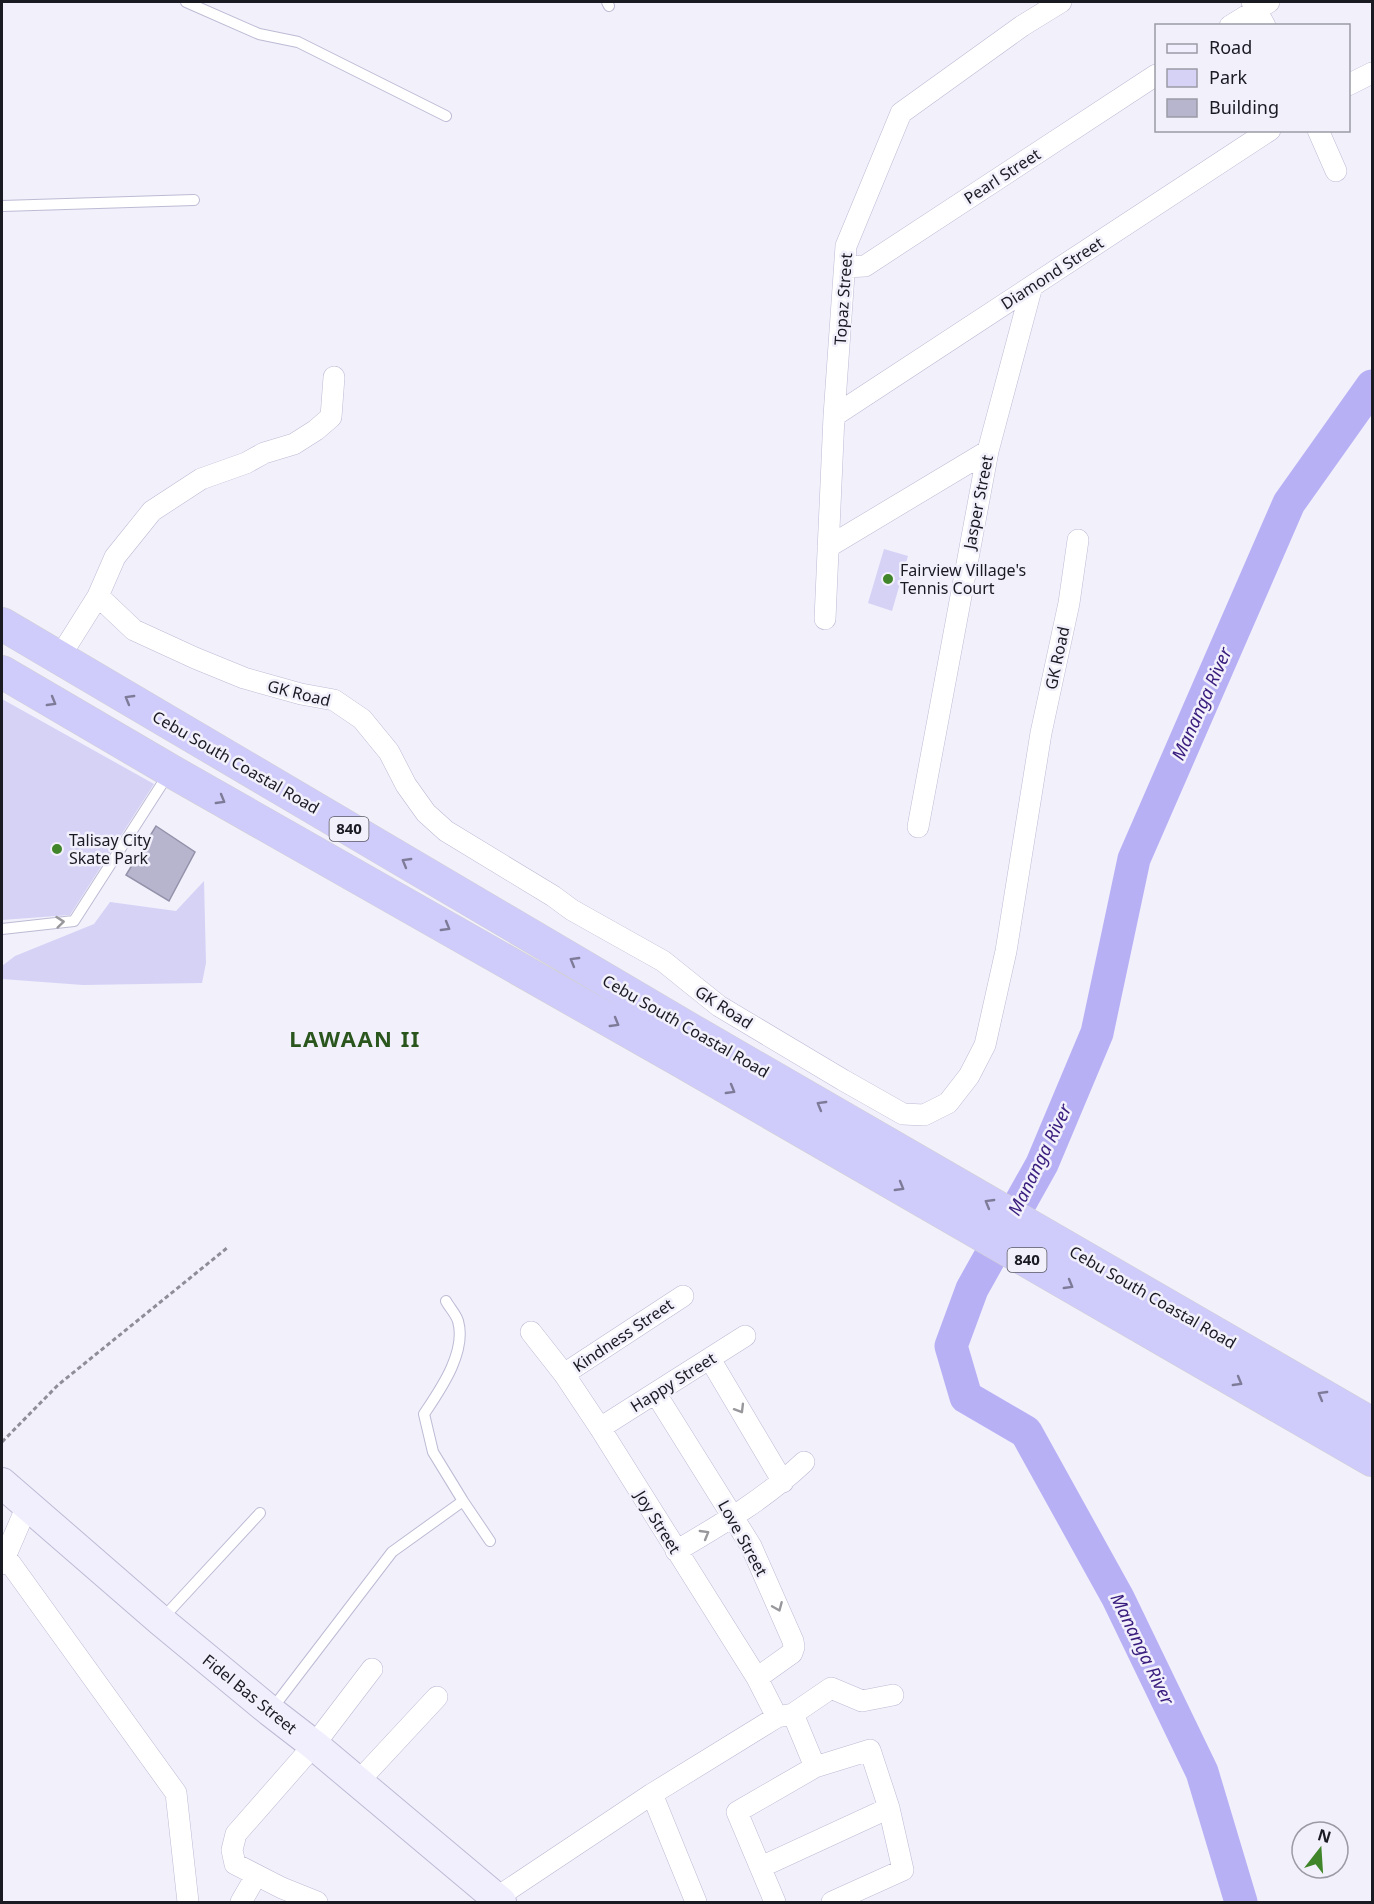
<svg xmlns="http://www.w3.org/2000/svg" width="1374" height="1904" viewBox="0 0 1374 1904" font-family="'Noto Sans',sans-serif">
<rect width="100%" height="100%" fill="#f1f0fb"/>
<path fill="#d5d2f6" d="M884 549 908 556 892 611 868 603Z
M2 699 154 784 70 915 2 920Z
M204 881 206 963 202 983 83 985 2 979V966L15 956 94 924 110 902 176 911Z"/>
<g fill="none" stroke-linecap="round" stroke-linejoin="round">
<path stroke="#b8b0f5" stroke-width="33" d="M1241 1902 1202 1772 1118 1598 1026 1432 966 1397 951 1346 972 1289 1042 1164 1097 1033 1134 859 1289 503 1372 386"/>
</g>
<path fill="#b7b5ce" stroke="#9492aa" stroke-width="1.5" d="M156 826 195 852 169 901 126 875Z"/>
<g fill="none" stroke-linecap="round" stroke-linejoin="round">
<g stroke="#bdbbd4" stroke-width="12">
<path id="lane" d="M186 2 259 34 298 42 446 116
M607 2 609 6
M2 206 194 200
M2 929 74 921 169 773
M446 1301C449 1307 456 1314 458 1321 467 1352 440 1390 424 1414L433 1452 463 1501 490 1541
M162 1619 260 1513
M272 1709 392 1552 463 1501"/>
</g>
<g stroke="#bdbbd4" stroke-width="22">
<path id="street" d="M1252 2 1265 26
M1230 26 1269 2
M1348 85 1372 73
M1318 130 1336 171
M845 267 865 266 1156 75
M834 416 1270 130
M828 547 988 451
M98 596 115 557 152 511 201 479 246 463 264 453 294 444 316 430 331 417 334 377
M825 619 834 416 846 246 901 113 1022 26 1061 2
M59 658 98 596 134 630 195 658 244 678 301 694 334 700 362 719 389 752 406 785 426 813 446 831 553 896 572 910 663 961 719 1006 843 1080 903 1114 924 1115 948 1103 969 1076 985 1045 1006 951 1041 733 1069 603 1078 540
M918 827 988 451 1032 286
M531 1332 564 1374 600 1428 757 1678 777 1717
M710 1359 783 1482
M564 1374 683 1296
M656 1394 751 1546 793 1641 794 1647 792 1653 757 1678
M600 1428 745 1336
M676 1551C722 1524 766 1498 804 1462
M5 1556 176 1793 188 1902
M2 1564 27 1506
M793 1714 815 1767
M358 1782 437 1697
M652 1794 696 1902
M761 1867 889 1808
M496 1898 652 1794 777 1717 793 1714 831 1688 862 1701 893 1695
M241 1902 256 1876
M317 1902 282 1888 235 1864 232 1850 236 1834 314 1745 372 1669
M775 1902 737 1812 815 1767 870 1750 889 1808 903 1870 832 1902"/>
</g>
<g stroke="#bdbbd4" stroke-width="32">
<path id="secondary" d="M2 1483 161 1621 270 1711 314 1745 501 1902"/>
</g>
<g stroke="#d1d1d3" stroke-width="34">
<path id="highway" d="M2 624 696 1033 1372 1424
M2 672 171 771 681 1061 1372 1460"/>
</g>
<path stroke="#8f8e98" stroke-width="3" stroke-dasharray="4.5 3" stroke-linecap="butt" d="M2 1442 58 1385 227 1248"/>
<use href="#lane" stroke="#fff" stroke-width="10"/>
<use href="#street" stroke="#fff" stroke-width="21"/>
<use href="#secondary" stroke="#f1effe" stroke-width="30"/>
<use href="#highway" stroke="#cfcbfa" stroke-width="33"/>
</g>
<defs><path id="oneway-chevron" d="M-2-3.5L2.5 0L-2 3.5" fill="none" stroke-width="1.6" stroke-linecap="round" stroke-linejoin="round" transform="scale(1.5)"/></defs>
<g stroke="#7e7b99">
<use href="#oneway-chevron" transform="translate(129 699) rotate(-150)"/>
<use href="#oneway-chevron" transform="translate(52 702) rotate(30)"/>
<use href="#oneway-chevron" transform="translate(221 800) rotate(30)"/>
<use href="#oneway-chevron" transform="translate(406 862) rotate(-150)"/>
<use href="#oneway-chevron" transform="translate(446 927) rotate(30)"/>
<use href="#oneway-chevron" transform="translate(574 961) rotate(-150)"/>
<use href="#oneway-chevron" transform="translate(615 1023) rotate(30)"/>
<use href="#oneway-chevron" transform="translate(731 1090) rotate(30)"/>
<use href="#oneway-chevron" transform="translate(821 1105) rotate(-150)"/>
<use href="#oneway-chevron" transform="translate(900 1187) rotate(30)"/>
<use href="#oneway-chevron" transform="translate(989 1203) rotate(-150)"/>
<use href="#oneway-chevron" transform="translate(1069 1285) rotate(30)"/>
<use href="#oneway-chevron" transform="translate(1238 1382) rotate(30)"/>
<use href="#oneway-chevron" transform="translate(1322 1395) rotate(-150)"/>
</g>
<g stroke="#98989c">
<use href="#oneway-chevron" transform="translate(60 922) rotate(-6)"/>
<use href="#oneway-chevron" transform="translate(740 1409) rotate(59)"/>
<use href="#oneway-chevron" transform="translate(705 1534) rotate(-30)"/>
<use href="#oneway-chevron" transform="translate(778 1607) rotate(67)"/>
</g>
<g fill="#40852a" stroke="#f1f0fb" stroke-width="2">
<circle cx="888" cy="579" r="6"/>
<circle cx="57" cy="849" r="6"/>
</g>
<g text-anchor="middle" stroke-width="5" stroke-linejoin="round" paint-order="stroke">
<g fill="#f1f0fb" stroke="#5a5a64" stroke-width="1.5">
<rect x="329.5" y="817" width="39" height="24" rx="4.5"/>
<rect x="1007.5" y="1248" width="39" height="24" rx="4.5"/>
</g>
<g font-size="15" font-weight="bold" fill="#1a1a23">
<text x="349" y="834">840</text>
<text x="1027" y="1265">840</text>
</g>
<g font-size="16" fill="#1a1a23" stroke="#f1f0fb">
<text transform="translate(1002 176) rotate(-33)" y="6">Pearl Street</text>
<text transform="translate(1052 273) rotate(-33)" y="6">Diamond Street</text>
<text transform="translate(843 299) rotate(-86)" y="6">Topaz Street</text>
<text transform="translate(978 502) rotate(-79)" y="6">Jasper Street</text>
<text transform="translate(1057 658) rotate(-78)" y="6">GK Road</text>
<text transform="translate(299 693) rotate(14)" y="6">GK Road</text>
<text transform="translate(236 762) rotate(30)" y="6">Cebu South Coastal Road</text>
<text transform="translate(724 1007) rotate(33)" y="6">GK Road</text>
<text transform="translate(686 1026) rotate(30)" y="6">Cebu South Coastal Road</text>
<text transform="translate(1153 1297) rotate(30)" y="6">Cebu South Coastal Road</text>
<text transform="translate(623 1335) rotate(-34)" y="6">Kindness Street</text>
<text transform="translate(673 1382) rotate(-32)" y="6">Happy Street</text>
<text transform="translate(658 1522) rotate(58)" y="6">Joy Street</text>
<text transform="translate(743 1538) rotate(61)" y="6">Love Street</text>
<text transform="translate(250 1694) rotate(39)" y="6">Fidel Bas Street</text>
</g>
<g font-size="16" fill="#1a1a23" stroke="#f1f0fb" text-anchor="start">
<text x="900" y="576">Fairview Village's<tspan x="900" dy="18">Tennis Court</tspan></text>
<text x="69" y="846">Talisay City<tspan x="69" dy="18">Skate Park</tspan></text>
</g>
<g font-size="18" font-style="italic" fill="#391c7d" stroke="#f1f0fb">
<text transform="translate(1202 704) rotate(-66)" y="6">Mananga River</text>
<text transform="translate(1040 1160) rotate(-64)" y="6">Mananga River</text>
<text transform="translate(1142 1649) rotate(64)" y="6">Mananga River</text>
</g>
<g font-size="22" font-weight="bold" letter-spacing="1.5" fill="#2a561d" stroke="#f1f0fb">
<text x="355" y="1047">LAWAAN II</text>
</g>
</g>
<rect width="1374" height="1904" fill="none" stroke="#1a1a23" stroke-width="6"/>
<rect x="1155" y="24" width="195" height="108" fill="#f1f0fb" stroke="#9b9aa5" stroke-width="1.5"/>
<rect x="1167" y="44" width="30" height="9" fill="#f1effe" stroke="#9b9aa5" stroke-width="1.5"/>
<text x="1209" y="54" font-size="18" fill="#1a1a23">Road</text>
<rect x="1167" y="69" width="30" height="18" fill="#d5d2f6" stroke="#9b9aa5" stroke-width="1.5"/>
<text x="1209" y="84" font-size="18" fill="#1a1a23">Park</text>
<rect x="1167" y="99" width="30" height="18" fill="#b7b5ce" stroke="#9b9aa5" stroke-width="1.5"/>
<text x="1209" y="114" font-size="18" fill="#1a1a23">Building</text>
<g transform="translate(1320 1850) rotate(17)"><circle r="28" fill="#f1f0fb" stroke="#9b9aa5" stroke-width="1.5"/>
<path d="M0-4.5L10 22L0 15L-10 22Z" fill="#40852a"/>
<text y="-9" font-size="16" font-weight="bold" text-anchor="middle" fill="#1a1a23">N</text>
</g>
</svg>
